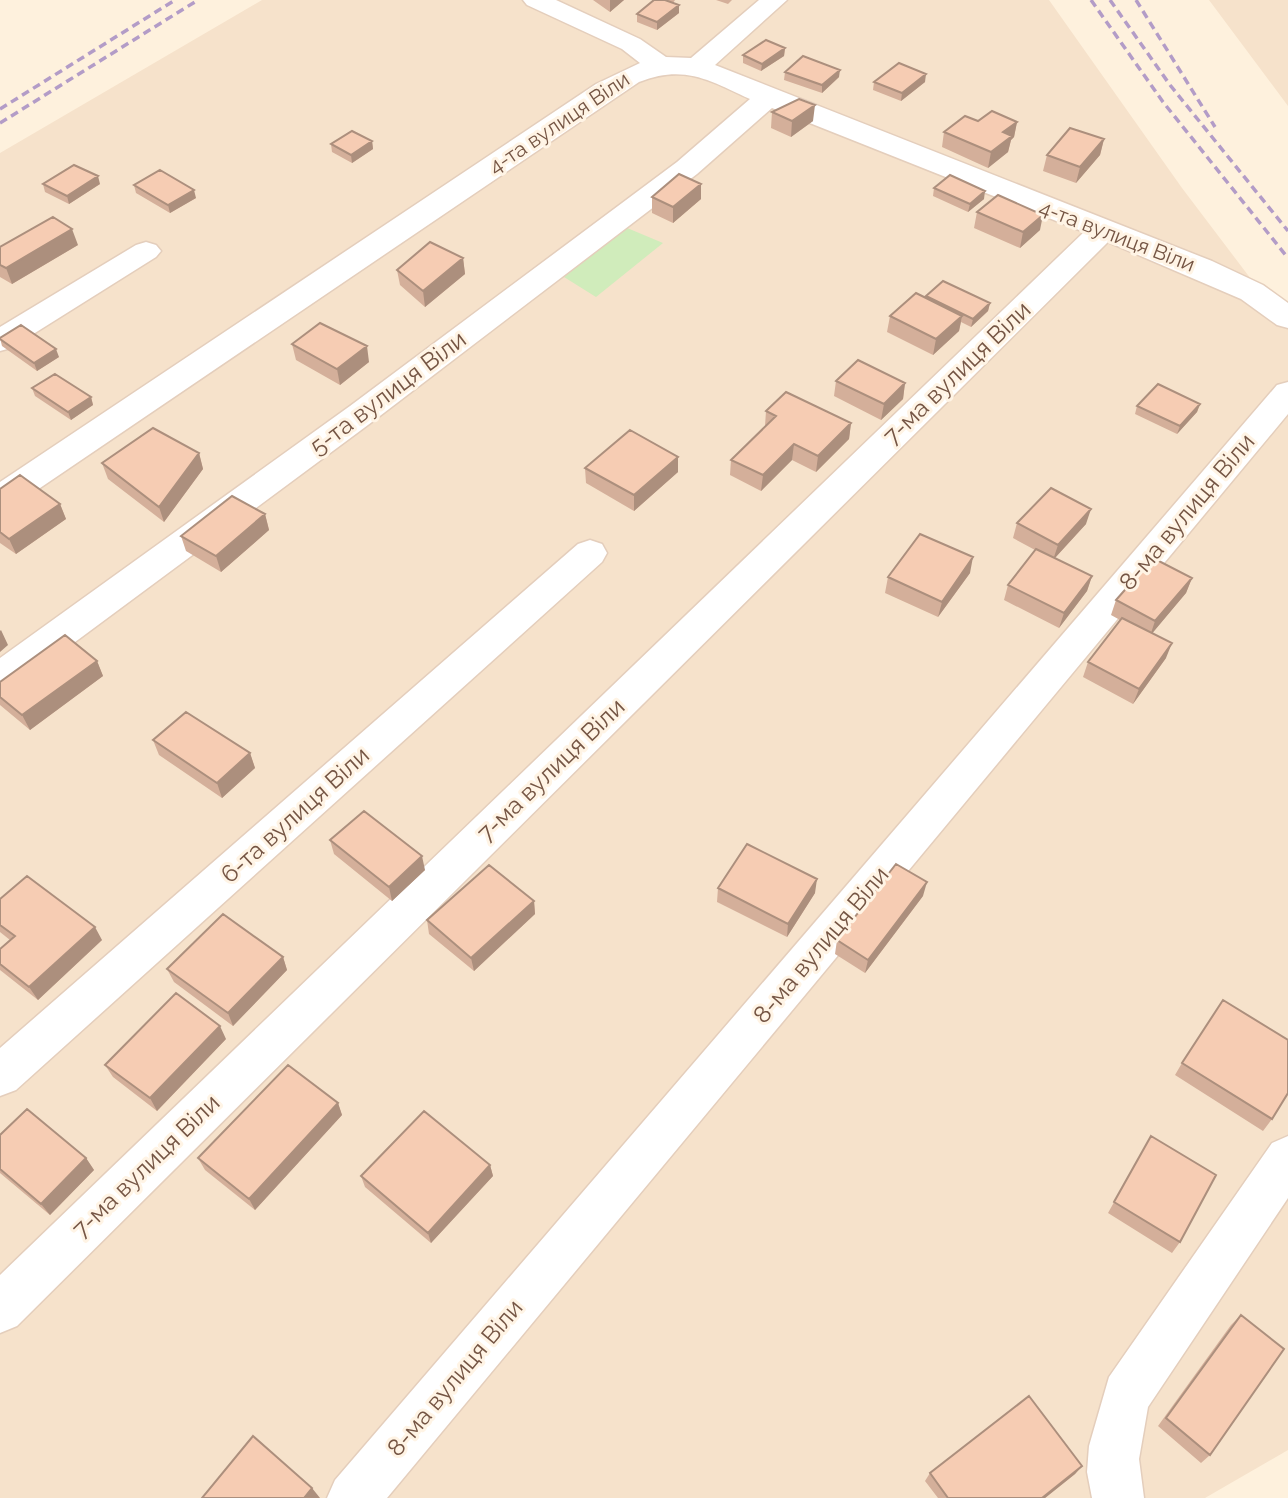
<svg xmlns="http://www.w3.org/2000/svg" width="1288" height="1498" viewBox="0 0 1288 1498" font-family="Raleway,sans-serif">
<rect width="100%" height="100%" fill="#fef1dd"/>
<path fill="#f6e2cb" d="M262 0H1049L1182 188 1288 328V1450L1205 1498H0V153Z
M1209 0H1288V106Z"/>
<path fill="#d0ecbb" d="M620 225 663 243 596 297 556 272Z"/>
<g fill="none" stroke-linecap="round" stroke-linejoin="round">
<g stroke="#e4cebc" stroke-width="3">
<path id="minor" d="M523 0H556L640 39 666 57 691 58 759 0H787L715 65 1212 261 1263 285 1288 303V328L1277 325 1241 299 1108 242 17 1326 0 1333V1275L1084 232 772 108 697 174 372 422 13 688 0 692V658L350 406 677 162 750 99C709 80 684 64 639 82L12 507 0 511V482L596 84 640 63 622 49 527 5Z
M146 242 156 245 161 251 156 257 11 348 0 351V327L136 245Z
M1288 382V414L387 1498H327L335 1480 1277 385Z
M590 540 602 544 607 553 602 562 16 1090 0 1096V1048L578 544Z
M1288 1136V1198L1148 1407 1139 1459 1144 1498H1092L1087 1472 1089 1446 1109 1377 1272 1143Z"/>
</g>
<use href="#minor" fill="#fff" fill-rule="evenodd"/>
<path stroke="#b39cc7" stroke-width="3.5" stroke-dasharray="8 5" stroke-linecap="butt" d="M1091 0 1163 102 1288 258
M1110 0 1170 85 1288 231
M1136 0 1215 127
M0 109 175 0
M0 123 198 0"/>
</g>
<path fill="#d4af9a" d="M593 0H624L610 12Z
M654 0H675L673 3 679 13 657 30 637 22V14Z
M716 0H732L728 4Z
M785 48 784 56 761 71 743 63V55Z
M785 72 839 77 822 93 784 80Z
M874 82H925L901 101 873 90Z
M772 112 813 121 791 137 771 128Z
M1017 122 1014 137 1011 140 1008 152 988 168 942 147 944 132Z
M1104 139 1100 155 1076 183 1043 171 1047 155Z
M372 141 373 149 352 163 332 152 331 144Z
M43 184H100L69 204 45 192Z
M134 185 196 198 170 213 136 193Z
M934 188 984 199 968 212 933 196Z
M652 197 701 199 673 223 652 213Z
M977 212 1040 230 1020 248 974 228Z
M78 245 12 284 0 277V247Z
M463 258 465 274 425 307 400 285 397 270Z
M926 296 990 303 988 311 971 327 961 322 959 331 933 355 887 332 890 316 925 298Z
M0 338 59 357 37 371 2 346Z
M292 344 369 362 340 385 296 360Z
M836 381 905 383 903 399 881 420 834 396Z
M32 388 91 397 93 405 71 420 35 396Z
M1200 404 1197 412 1177 434 1135 414 1137 406Z
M766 411 851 423 849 439 816 472 792 460 761 491 730 475 731 460 765 426Z
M199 453 203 469 164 522 108 479 102 463Z
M678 457V472L634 511 586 483 585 468Z
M0 489 60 504 66 519 16 554 0 543Z
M265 514 269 530 221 572 186 551 181 536Z
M1017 523 1086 524 1055 558 1092 576 1087 591 1059 628 1004 600 1008 585 1035 550 1013 538Z
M970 573 938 617 885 593 888 577Z
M1192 578 1186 593 1152 633 1166 658 1133 704 1083 677 1088 662 1120 620 1111 615 1116 600Z
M97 661 103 676 30 730 0 705V682Z
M153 740 250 753 255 768 222 798 159 755Z
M330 840 425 870 392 901 334 854Z
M718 888 815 893 787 937 717 902Z
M923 896 865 973 835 954 837 940Z
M0 899 102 940 38 1000 0 970V949L10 940 0 932Z
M534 901 535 914 474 971 429 934 427 920Z
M283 957 287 970 233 1026 174 982 167 969Z
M226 1039 157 1111 113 1077 105 1065Z
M1182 1063 1272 1119 1263 1131 1175 1075Z
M338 1103 342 1115 255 1210 205 1170 198 1158Z
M0 1135 86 1158 94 1170 50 1215 0 1173Z
M1151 1136 1180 1242 1172 1253 1108 1213Z
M490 1165 493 1176 431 1243 365 1187 361 1176Z
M1241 1315 1210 1455 1201 1463 1158 1426 1231 1325Z
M1082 1466 1075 1474 1045 1498H938L925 1481 930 1473Z"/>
<path fill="#ac8f7d" d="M610 0H624L610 12Z
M679 5V13L657 30V22Z
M785 48 784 56 761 71 762 64Z
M840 70 839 77 822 93V85Z
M926 74 925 82 901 101 902 93Z
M815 105 813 121 791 137 792 121Z
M1017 122 1014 137 1011 140 1008 152 988 168 991 152 1003 132Z
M1104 139 1100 155 1076 183 1080 167Z
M372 141 373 149 352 163 351 155Z
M98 176 100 184 69 204 67 196Z
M701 184V199L673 223V207Z
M194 190 196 198 170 213 168 205Z
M985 191 984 199 968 212 970 204Z
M1043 215 1040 230 1020 248 1023 232Z
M72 229 78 245 12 284 6 268Z
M463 258 465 274 425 307 423 291Z
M990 303 988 311 971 327 973 319Z
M962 316 959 331 933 355 936 339Z
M367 346 369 362 340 385 337 369Z
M56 349 59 357 37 371 34 363Z
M905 383 903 399 881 420 884 404Z
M91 397 93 405 71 420 68 412Z
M1200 404 1197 412 1177 434 1180 426Z
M851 423 849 439 816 472 818 456Z
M794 444 792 460 761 491 763 475Z
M199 453 203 469 164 522 159 507Z
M678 457V472L634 511V495Z
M60 504 66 519 16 554 9 539Z
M1091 509 1086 524 1053 560 1058 545Z
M265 514 269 530 221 572 216 556Z
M973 557 970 573 938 617 942 602Z
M1092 576 1087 591 1059 628 1064 613Z
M1192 578 1186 593 1150 636 1155 621Z
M1 630 8 645 0 652V631Z
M1172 643 1166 658 1133 704 1139 689Z
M97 661 103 676 30 730 22 715Z
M250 753 255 768 222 798 217 783Z
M422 856 425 870 392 901 389 887Z
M817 879 815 893 787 937 788 924Z
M927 882 923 896 865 973 868 960Z
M534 901 535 914 474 971 471 958Z
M95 927 102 940 38 1000 29 987Z
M283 957 287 970 233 1026 228 1013Z
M220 1026 226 1039 157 1111 150 1098Z
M338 1103 342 1115 255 1210 249 1199Z
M86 1158 94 1170 50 1215 41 1204Z
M490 1165 493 1176 431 1243 428 1233Z
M1082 1466 1075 1474 1045 1498H1042Z
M312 1488 320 1498H304Z"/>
<path fill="#f6ccb3" stroke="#ac8f7d" stroke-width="2" d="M654 0H665L679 5 657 22 637 14Z
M766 40 785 48 762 64 743 55Z
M803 56 840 70 822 85 785 72Z
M899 63 926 74 902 93 874 82Z
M799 99 815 105 792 121 772 112Z
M992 111 1017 122 1003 132 1012 136 991 152 944 132 965 116 978 121Z
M1070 128 1104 139 1080 167 1047 155Z
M352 131 372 141 351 155 331 144Z
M74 165 98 176 67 196 43 184Z
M160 170 194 190 168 205 134 185Z
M679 174 701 184 673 207 652 197Z
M950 175 985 191 970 204 934 188Z
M998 195 1043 215 1023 232 977 212Z
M53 217 72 229 6 268 0 265V247Z
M430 242 463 258 423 291 397 270Z
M943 281 990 303 973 319 926 296Z
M916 293 962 316 936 339 890 316Z
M320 323 367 346 337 369 292 344Z
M21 325 56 349 34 363 0 339V338Z
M858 360 905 383 884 404 836 381Z
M55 374 91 397 68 412 32 388Z
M1158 384 1200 404 1180 426 1137 406Z
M786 392 851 423 818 456 794 444 763 475 731 460 776 416 766 411Z
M153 428 199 453 159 507 102 463Z
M630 430 678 457 634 495 585 468Z
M20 475 60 504 9 539 0 532V489Z
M1051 488 1091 509 1058 545 1017 523Z
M232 496 265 514 216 556 181 536Z
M920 534 973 557 942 602 888 577Z
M1036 549 1092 576 1064 613 1008 585Z
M1153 558 1192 578 1155 621 1116 600Z
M1122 618 1172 643 1139 689 1088 662Z
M65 635 97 661 22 715 0 697V682Z
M186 712 250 753 217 783 153 740Z
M364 811 422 856 389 887 330 840Z
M747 844 817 879 788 924 718 888Z
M896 864 927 882 868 960 837 940Z
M489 865 534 901 471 958 427 920Z
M27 876 95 927 29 987 0 964V949L15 936 0 925V899Z
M223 914 283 957 228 1013 167 969Z
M176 993 220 1026 150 1098 105 1065Z
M1223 1000 1288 1040V1093L1272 1119 1182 1063Z
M288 1065 338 1103 249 1199 198 1158Z
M27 1109 86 1158 41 1204 0 1169V1135Z
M424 1111 490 1165 428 1233 361 1176Z
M1151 1136 1216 1175 1180 1242 1114 1202Z
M1241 1315 1284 1349 1210 1455 1166 1418Z
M1029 1396 1082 1466 1042 1498H948L930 1473Z
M253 1436 312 1488 304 1498H202Z"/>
<g text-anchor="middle" stroke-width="6" stroke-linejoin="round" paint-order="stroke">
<g font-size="21" fill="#755544" stroke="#fff4e5">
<text transform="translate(559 123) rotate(-34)" y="7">4-та вулиця Віли</text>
<text transform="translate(1117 236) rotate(21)" y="7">4-та вулиця Віли</text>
</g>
<g font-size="24" fill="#755544" stroke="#fff4e5">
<text transform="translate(957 373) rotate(-44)" y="8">7-ма вулиця Віли</text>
<text transform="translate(388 393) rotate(-37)" y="8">5-та вулиця Віли</text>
<text transform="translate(1187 512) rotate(-50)" y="8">8-ма вулиця Віли</text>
<text transform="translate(551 770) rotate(-44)" y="8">7-ма вулиця Віли</text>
<text transform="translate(295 815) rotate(-42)" y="8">6-та вулиця Віли</text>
<text transform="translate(821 945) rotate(-50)" y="8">8-ма вулиця Віли</text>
<text transform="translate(146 1166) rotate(-44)" y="8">7-ма вулиця Віли</text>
<text transform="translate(455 1378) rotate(-50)" y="8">8-ма вулиця Віли</text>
</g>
</g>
</svg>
